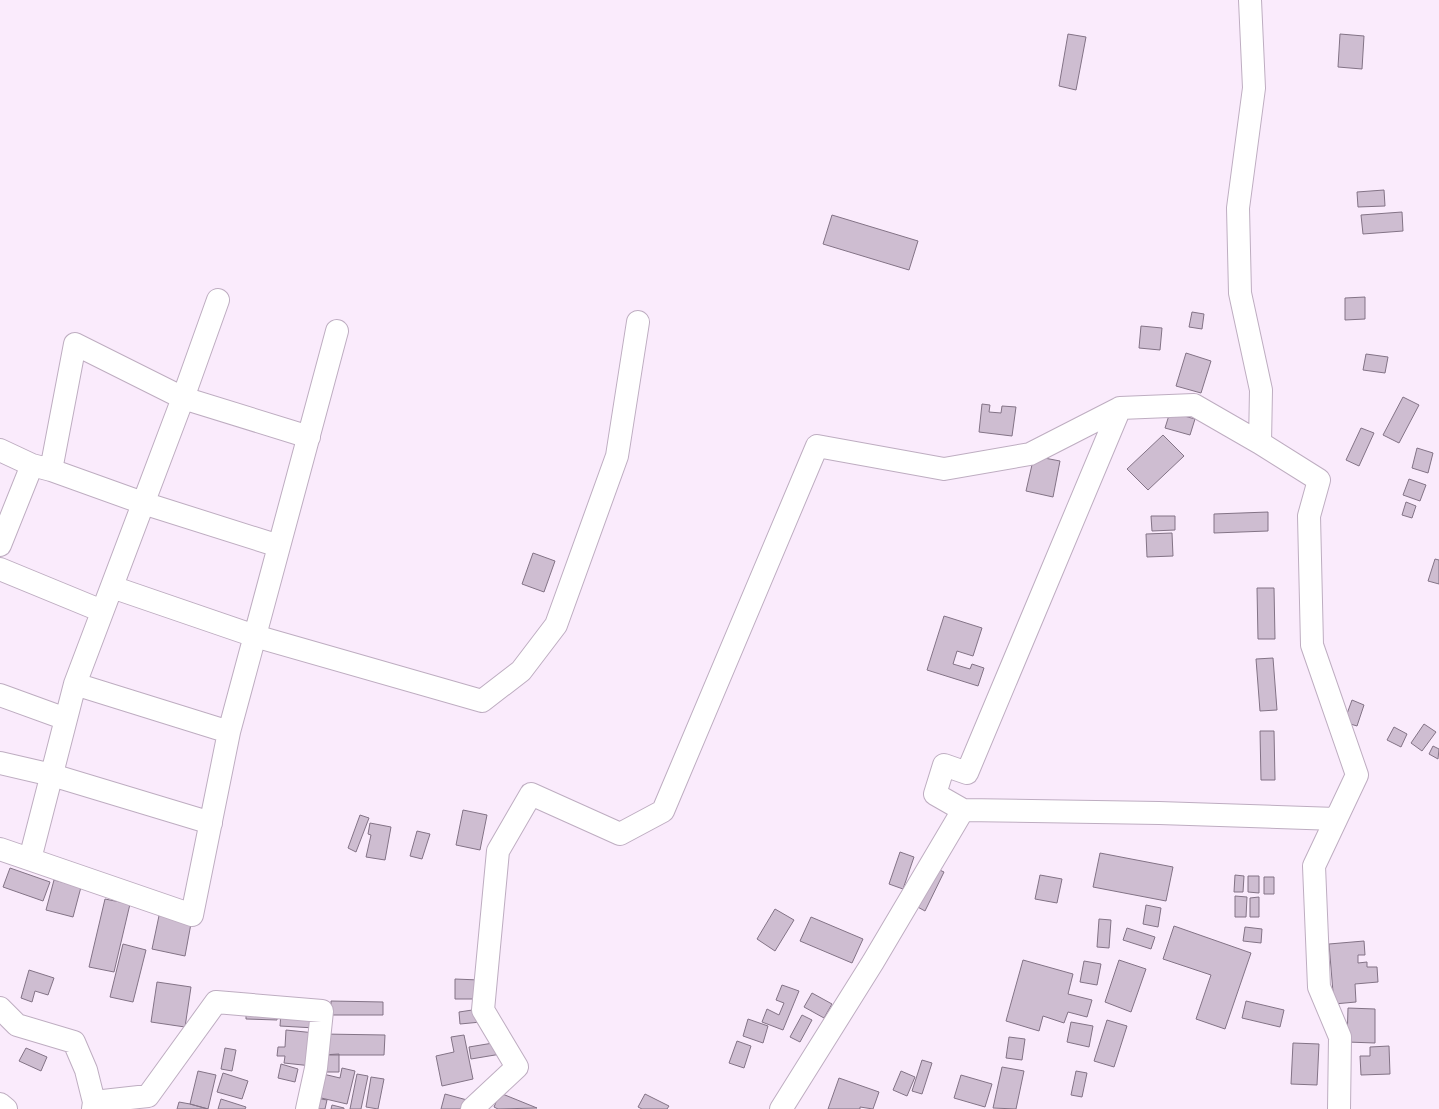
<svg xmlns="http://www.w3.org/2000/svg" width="1439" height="1109" viewBox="0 0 1439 1109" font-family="Ubuntu,sans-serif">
<rect width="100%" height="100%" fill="#faebfc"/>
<path fill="#cebdd1" stroke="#837386" d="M1068 34 1086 37 1076 90 1059 86Z
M1340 34 1364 36 1362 69 1338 67Z
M1384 190 1385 206 1358 207 1357 192Z
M1402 212 1403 231 1363 234 1361 215Z
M832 215 918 241 909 270 823 244Z
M1365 297V319L1345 320V298Z
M1192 312 1204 314 1202 329 1189 327Z
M1141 326 1162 328 1160 350 1139 348Z
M1186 353 1211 361 1201 393 1176 386Z
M1366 354 1388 357 1385 373 1363 370Z
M1403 397 1419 405 1399 443 1383 435Z
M982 404 990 405 989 412 1001 413 1002 406 1016 407 1012 436 979 432Z
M1170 412 1195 419 1190 435 1165 428Z
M1361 428 1374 433 1359 466 1346 460Z
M1163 435 1184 456 1148 490 1127 469Z
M1417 448 1433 453 1428 473 1412 468Z
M1034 456 1060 461 1053 497 1026 491Z
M1409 479 1426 485 1420 501 1403 495Z
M1406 502 1416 506 1412 518 1402 515Z
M1268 512V531L1214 533V514Z
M1151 516H1175V530L1152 531Z
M1172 533 1173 556 1147 557 1146 534Z
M533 553 555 561 544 592 522 584Z
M1435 559 1439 560V584L1428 581Z
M1257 588H1274L1275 639H1258Z
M944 616 982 628 973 656 957 651 953 664 970 669 972 664 984 668 978 686 927 670Z
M1273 658 1277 710 1260 711 1256 659Z
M1352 700 1364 705 1357 726 1344 722Z
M1424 724 1436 732 1422 751 1411 743Z
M1394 727 1407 734 1401 747 1387 740Z
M1260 731H1274L1275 780H1261Z
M1433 746 1439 749 1438 759 1429 754Z
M463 810 487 815 480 850 456 845Z
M360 815 369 818 356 852 348 848Z
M370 823 391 827 385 860 366 857 371 835 368 834Z
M417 831 430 834 422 859 410 856Z
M900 852 914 857 903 889 889 884Z
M1100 853 1173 867 1166 901 1093 887Z
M933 867 944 872 925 911 914 905Z
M10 868 50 882 43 901 3 887Z
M1040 875 1062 879 1057 903 1035 899Z
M1235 875 1244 876 1243 892H1234Z
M1248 876H1259V893L1248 892Z
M1264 877H1274V894H1264Z
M54 880 81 887 73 917 46 910Z
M1235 896 1247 897 1246 917H1235Z
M1259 897V917H1250V898Z
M105 899 130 904 114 972 89 967Z
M1146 905 1161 908 1158 927 1143 924Z
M775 909 794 920 775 951 757 939Z
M160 911 192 918 185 956 152 949Z
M811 917 863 939 852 963 800 941Z
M1099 919 1111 920 1109 948 1097 947Z
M1174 926 1251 953 1225 1029 1196 1019 1211 975 1163 959Z
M1245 927 1262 929 1261 943 1243 941Z
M1127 928 1155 937 1151 949 1123 940Z
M1364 941 1365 955H1358V963L1367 962V967H1377L1378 982 1355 984 1356 1002 1334 1004 1329 944Z
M123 944 146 950 133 1002 110 997Z
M1023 960 1073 974 1068 994 1092 1000 1087 1017 1068 1012 1064 1023 1043 1016 1039 1031 1006 1021Z
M1119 960 1146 969 1131 1012 1105 1002Z
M1084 961 1101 964 1097 985 1080 982Z
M29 970 54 978 48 995 35 991 32 1002 21 998Z
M455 979 479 980V999H455Z
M157 982 191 987 185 1027 151 1022Z
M782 985 799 991 783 1030 762 1022 767 1009 779 1015 784 1003 776 1000Z
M812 993 832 1004 824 1018 804 1007Z
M331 1001 383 1002V1015H331Z
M1246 1001 1284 1010 1280 1027 1242 1018Z
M1348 1008 1375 1009V1043L1347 1042Z
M479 1009 481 1022 460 1024 459 1012Z
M246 1010H278L277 1020 246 1019Z
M281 1013 316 1015 315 1028 280 1026Z
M802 1015 812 1020 800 1042 790 1037Z
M748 1019 768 1026 763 1043 743 1036Z
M1107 1020 1127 1026 1114 1067 1094 1061Z
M1071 1022 1093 1026 1089 1047 1067 1042Z
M286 1030 315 1033 312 1066 284 1063 285 1056H277L278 1047H285Z
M323 1034 385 1035 384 1055H322Z
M464 1035 473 1079 442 1086 436 1056 454 1052 451 1037Z
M1009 1037 1025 1039 1022 1060 1006 1058Z
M737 1041 751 1046 744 1068 729 1063Z
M499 1042 501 1054 471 1059 469 1047Z
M1293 1043 1319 1044 1317 1085 1291 1084Z
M1389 1046 1390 1074 1361 1075 1360 1056H1370V1047Z
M26 1048 47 1057 41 1071 19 1061Z
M225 1048 236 1050 232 1071 221 1069Z
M339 1054V1072H322V1055Z
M922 1060 932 1063 922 1094 912 1091Z
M281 1064 298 1069 295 1082 278 1078Z
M1002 1067 1024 1071 1016 1109 993 1108Z
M342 1068 355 1071 347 1104 317 1097 323 1074 340 1078Z
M198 1071 216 1075 208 1109 190 1104Z
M901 1071 915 1077 907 1096 893 1090Z
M1076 1071 1087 1073 1082 1097 1071 1095Z
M223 1073 248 1081 242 1099 217 1092Z
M357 1074 368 1076 361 1109H350Z
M961 1075 992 1084 985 1107 954 1098Z
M371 1077 384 1079 378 1109 366 1107Z
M839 1078 879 1092 873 1109 860 1107V1109H828Z
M500 1093 537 1108 498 1109 494 1107Z
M445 1094 467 1100 465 1109H441Z
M645 1094 669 1106 667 1109H642L638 1107Z
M316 1098 327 1100 325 1109H314Z
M221 1099 246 1107 245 1109H218Z
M179 1102 190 1104 208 1109H177Z
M332 1105 344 1108V1109H331Z"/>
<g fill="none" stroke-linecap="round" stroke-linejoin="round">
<g stroke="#beadc1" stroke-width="24">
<path id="street" d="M1250 0 1254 88 1238 208 1240 293 1261 390 1260 443 1319 480 1309 516 1312 645 1357 775 1314 866 1319 987 1340 1037 1339 1109
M1260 443 1194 405 1120 408 967 773 944 765 935 794 963 810 1159 813 1336 819
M0 450 32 465
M51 470 143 503 279 546
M0 545 32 465 51 470 75 344 183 398 309 437
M0 569 102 611
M112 587 255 636 482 701 521 671 556 625 617 456 638 322
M0 695 66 719
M229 732 337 331
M0 763 52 775 211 823
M0 849 192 915 229 732 75 684
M30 859 75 684 183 398 218 300
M0 1008 17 1025 74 1042 86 1070 94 1102
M0 1104 6 1109
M93 1109 94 1102 148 1096 216 1002 322 1011 316 1068 307 1109
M472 1109 517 1067 483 1010 498 851 531 794 620 834 663 811 817 446 944 469 1030 454 1120 408
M781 1109 873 962 963 810"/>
</g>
<use href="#street" stroke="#fff" stroke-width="22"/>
</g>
</svg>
